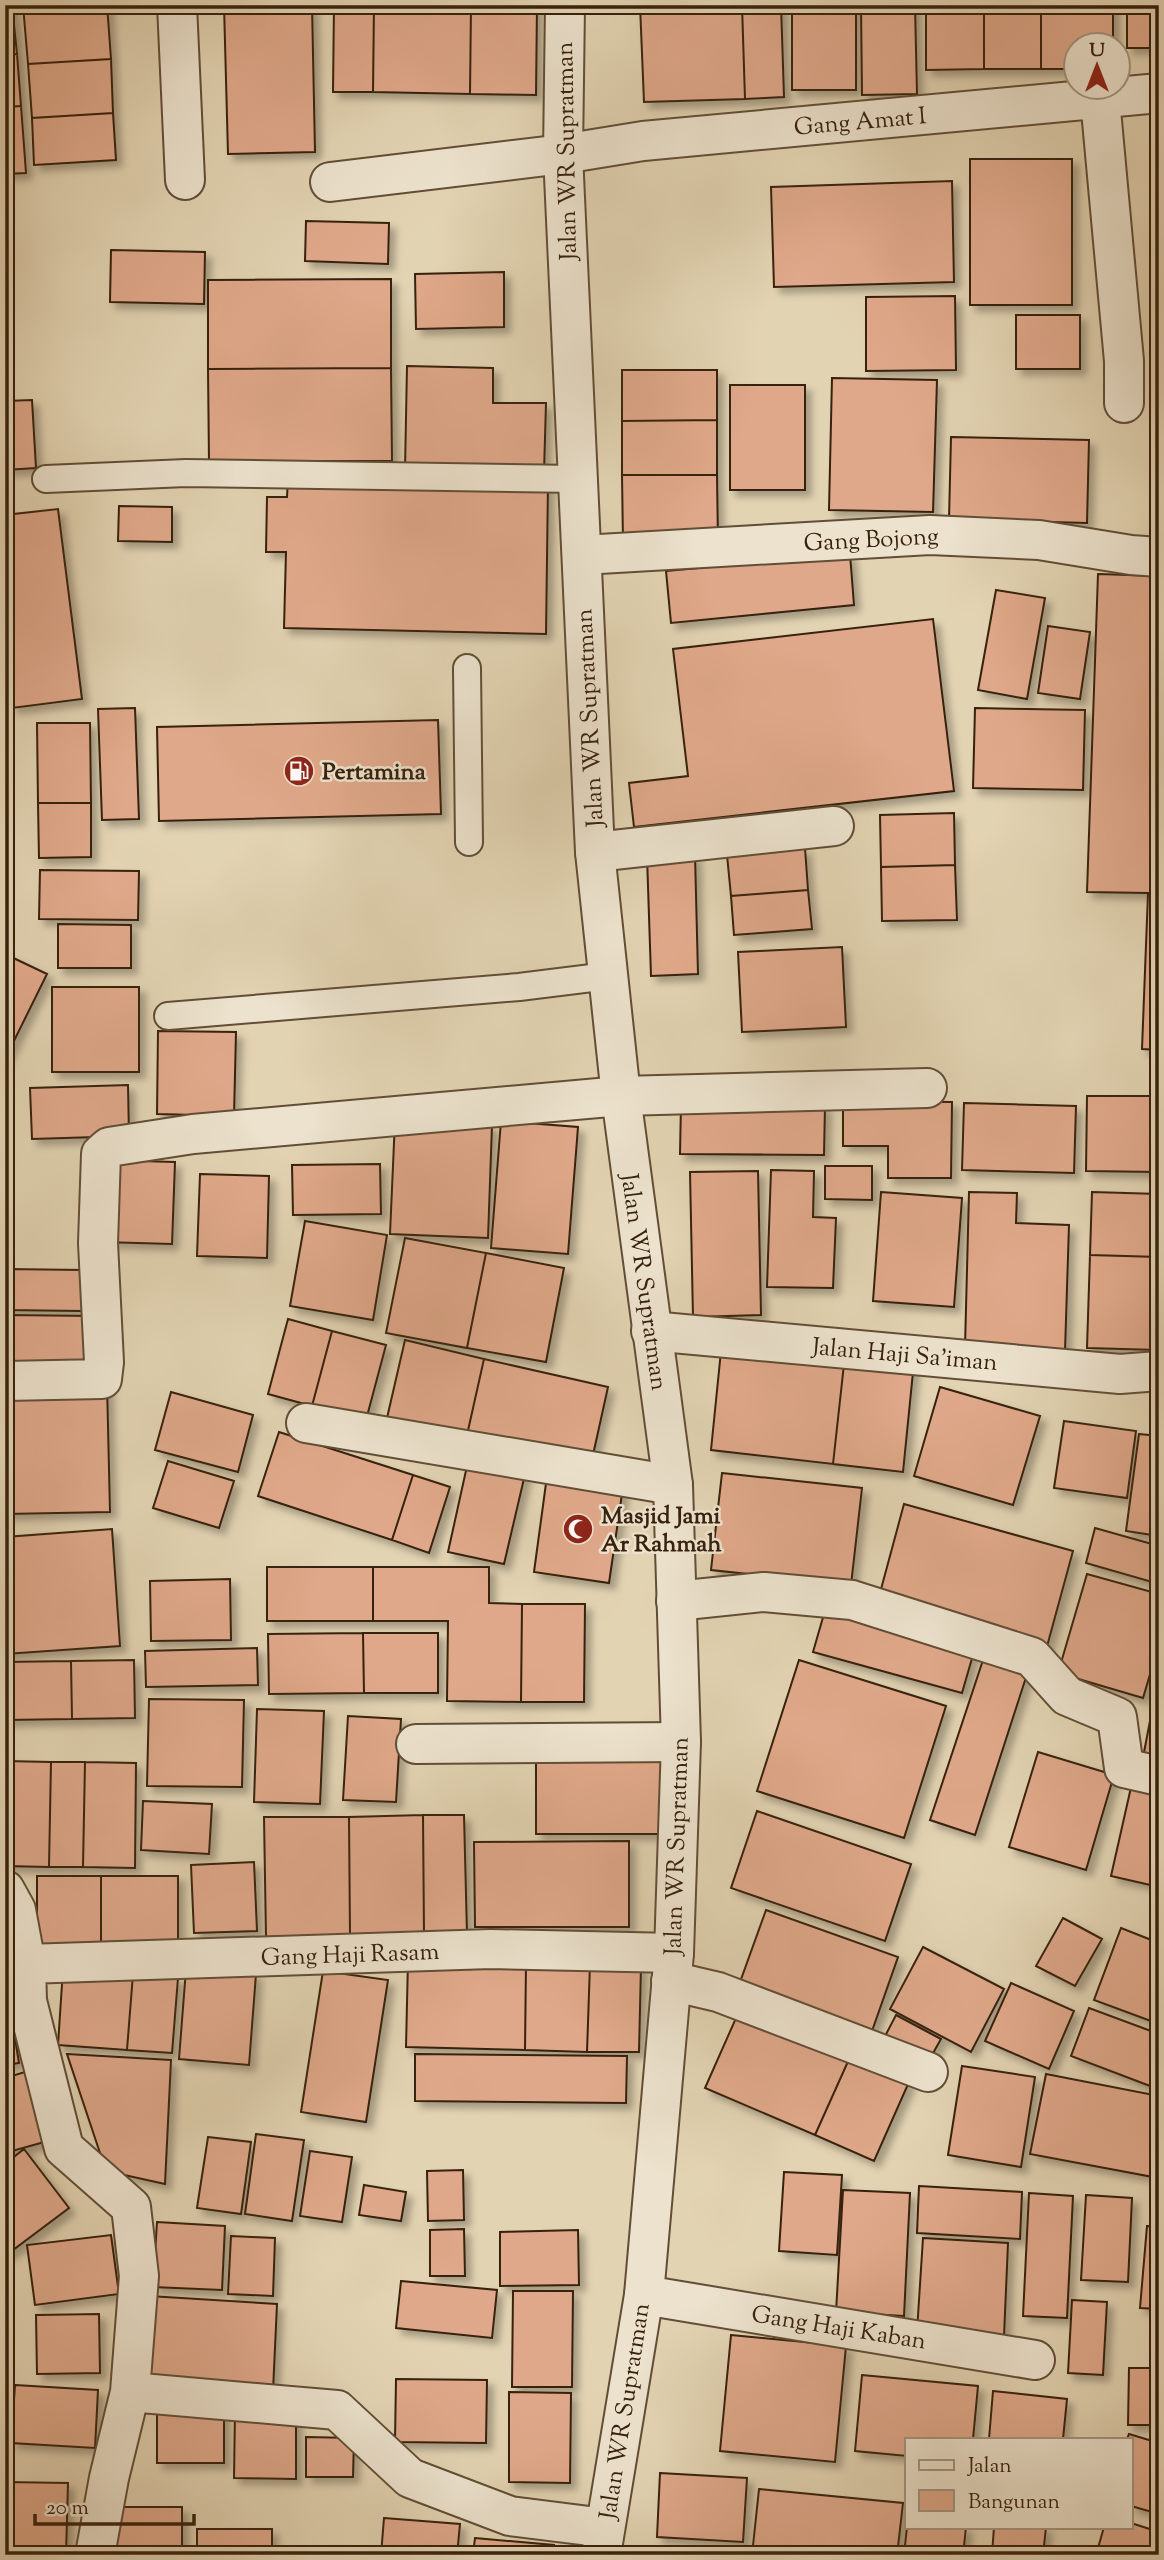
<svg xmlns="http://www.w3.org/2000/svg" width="1164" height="2560" viewBox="0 0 1164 2560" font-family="'Sorts Mill Goudy',serif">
<defs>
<filter id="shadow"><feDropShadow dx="6" dy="6" stdDeviation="3.5" flood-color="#0004"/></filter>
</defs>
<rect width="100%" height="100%" fill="#e2d3b2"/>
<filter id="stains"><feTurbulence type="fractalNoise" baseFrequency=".00286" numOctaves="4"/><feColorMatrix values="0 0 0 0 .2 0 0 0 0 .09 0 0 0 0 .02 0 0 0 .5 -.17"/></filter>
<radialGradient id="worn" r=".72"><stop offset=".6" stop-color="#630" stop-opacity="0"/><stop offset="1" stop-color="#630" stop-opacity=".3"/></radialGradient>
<path fill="#dfa88a" stroke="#37210d" stroke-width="2" filter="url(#shadow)" d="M5 5H12L17 54 5 55Z
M23 5H107L111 59 28 64Z
M224 5H312L315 152 228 154Z
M334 5H374L373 92H333Z
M374 5H471L470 94 373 92Z
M471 5H537L536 95 470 94Z
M640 5H742L745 99 644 102Z
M742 5H781L784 97 745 99Z
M792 5H856V90H792Z
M861 5H915L917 94 862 95Z
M926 5H984V69L926 70Z
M984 5H1041V69H984Z
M1041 5H1113V46H1076V69H1041Z
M1127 5H1159V48H1127Z
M17 54 21 106 5 107V55Z
M111 59 113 113 32 118 28 64Z
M21 106 26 173 5 174V107Z
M113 113 116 160 34 165 32 118Z
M970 159H1072V305H970Z
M952 181 954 282 774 287 771 187Z
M306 221 389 223 388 264 305 261Z
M111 250 205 252 204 304 110 302Z
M504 272V327L416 329 415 274Z
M391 279V368L208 369V280Z
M955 296 956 370 866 371V297Z
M1016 315H1080V369H1016Z
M407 366 493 368V403H546L544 472 405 470Z
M391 368 392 461H209L208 369Z
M622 370H717V420L622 421Z
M832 378 937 380 933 512 829 510Z
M730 385H805V490H730Z
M32 400 36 468 5 470V401Z
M717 420V475H622V421Z
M951 437 1089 440 1087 523 949 519Z
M622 475H717L718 541 623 542Z
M288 479 548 483 546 634 284 628 286 552H266L267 497H287Z
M119 506 172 507V542L118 541Z
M58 509 82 699 12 708 5 654V515Z
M850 554 854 605 671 623 666 571Z
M1098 574 1159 576V778L1156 852H1159V1050L1142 1049 1148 893 1087 892Z
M996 590 1045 598 1027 699 978 690Z
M933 619 954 791 634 827 629 783 688 776 673 649Z
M1048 626 1090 632 1080 699 1038 693Z
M135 708 139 819 102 820 98 709Z
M975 708 1085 710 1083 790 973 788Z
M438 720 441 814 159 821 157 727Z
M37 723H90L91 803H38Z
M38 803H91V857L39 858Z
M954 813 955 865 881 867 880 815Z
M805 848 808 890 731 896 727 855Z
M695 855 698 974 651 976 647 856Z
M955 865 957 920 882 921 881 867Z
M40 870 139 871 138 920 39 919Z
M808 890 812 929 734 935 731 896Z
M58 924 131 925V968H58Z
M842 947 846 1027 742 1032 738 952Z
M5 954 47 974 5 1059Z
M52 987H139V1072H52Z
M158 1031 236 1032 234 1116 157 1114Z
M128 1085 129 1136 32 1139 30 1088Z
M1087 1096H1159V1172L1086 1171Z
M843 1101 952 1102 951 1178H888V1146H843Z
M681 1103 825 1105 824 1155 680 1154Z
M964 1103 1076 1106 1074 1173 962 1170Z
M395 1120 492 1125 488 1238 390 1234Z
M501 1121 578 1127 568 1254 491 1248Z
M106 1160 175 1162 172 1244 103 1242Z
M380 1164 381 1214 293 1215 292 1165Z
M825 1166H872V1200L825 1199Z
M771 1170 814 1171 813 1217 836 1218 833 1288 767 1287Z
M758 1171 761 1315 693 1317 690 1172Z
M200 1174 269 1176 267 1258 197 1256Z
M881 1192 962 1198 954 1307 873 1301Z
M969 1192 1017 1193 1016 1223 1069 1225 1065 1351 965 1347Z
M1092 1192 1159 1194V1257L1090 1255Z
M305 1221 387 1235 373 1320 290 1306Z
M405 1238 486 1253 467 1348 386 1333Z
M486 1253 564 1268 546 1362 467 1348Z
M1090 1255 1159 1257V1350L1087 1348Z
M5 1269 83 1270 82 1311 5 1310Z
M5 1315 96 1316V1377L5 1376Z
M288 1319 332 1331 312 1406 268 1394Z
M332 1331 386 1345 366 1420 312 1406Z
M405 1340 484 1359 467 1435 387 1418Z
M722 1341 845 1355 833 1464 711 1450Z
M845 1355 914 1362 903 1472 833 1464Z
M484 1359 608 1387 591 1464 467 1435Z
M107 1384 110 1512 5 1514V1386Z
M940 1387 1040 1416 1013 1505 914 1476Z
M171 1392 253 1415 238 1472 155 1450Z
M1064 1421 1136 1431 1127 1498 1054 1488Z
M279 1432 413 1475 392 1540 258 1496Z
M1139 1434 1159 1436V1536L1126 1531Z
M469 1457 526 1470 504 1564 448 1552Z
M168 1461 234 1481 219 1528 153 1508Z
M722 1473 862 1488 851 1585 711 1570Z
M413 1475 450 1487 429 1553 392 1540Z
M547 1476 623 1487 609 1583 534 1572Z
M904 1504 1073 1551 1046 1650 877 1604Z
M1095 1528 1159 1546V1584L1086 1563Z
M112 1529 120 1646 5 1654V1537Z
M267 1567H373V1621H267Z
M373 1567H489V1603L522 1604 521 1702 447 1701 448 1621H373Z
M1087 1574 1159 1594V1644L1143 1698 1058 1673Z
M230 1579 231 1640 151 1641 150 1581Z
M828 1600 977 1641 962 1693 813 1652Z
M522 1604H585L584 1702H521Z
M363 1633H438V1693H364Z
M363 1633 364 1693 269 1694 268 1634Z
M257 1648 258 1685 146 1687 145 1651Z
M986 1651 1030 1665 975 1835 930 1820Z
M134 1660 135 1718 72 1719 71 1661Z
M799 1660 946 1706 904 1838 757 1791Z
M71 1661 72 1719 5 1720V1662Z
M1158 1679H1159V1771L1141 1768Z
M149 1699 244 1700 242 1787 147 1786Z
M257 1709 324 1711 320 1804 254 1802Z
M348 1716 401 1719 396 1802 343 1800Z
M536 1750H661V1834H536Z
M1038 1752 1114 1775 1086 1870 1009 1847Z
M5 1761 51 1762 49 1867 5 1866Z
M51 1762H85L83 1867H49Z
M85 1762 136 1763 135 1868 83 1867Z
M1134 1774 1159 1780V1887L1111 1876Z
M143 1801 212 1804 209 1854 141 1850Z
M757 1811 911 1864 885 1941 731 1888Z
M423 1815 424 1935H350L349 1817Z
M423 1815H464L467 1934 424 1935Z
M264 1817H349L350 1935 266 1937Z
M629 1841V1927H475L474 1842Z
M254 1862 257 1931 194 1933 191 1865Z
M37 1876H101V1947H37Z
M101 1876H178V1947H101Z
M766 1910 898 1957 872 2031 739 1985Z
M1063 1918 1102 1939 1075 1986 1036 1966Z
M1121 1928 1159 1943V2024L1094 2000Z
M923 1947 1004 1989 971 2052 890 2009Z
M408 1960 526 1963 525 2050 406 2047Z
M526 1963 590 1964 587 2052 525 2050Z
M590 1964 641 1965 639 2052H587Z
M63 1969 133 1974 127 2050 58 2045Z
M186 1969 256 1974 249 2065 179 2059Z
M323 1971 388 1980 366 2122 301 2112Z
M133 1974 178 1978 172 2053 127 2050Z
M5 1977 19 2063 5 2065Z
M1011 1983 1074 2011 1049 2069 985 2041Z
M1089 2008 1159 2034 1158 2089 1071 2056Z
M740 2009 850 2057 815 2135 705 2088Z
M896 2015 941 2039 927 2064 883 2040Z
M67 2054 171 2060 165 2184 106 2171Z
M415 2054 627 2056 626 2103 415 2101Z
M850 2057 909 2082 874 2161 815 2135Z
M962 2066 1035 2077 1021 2167 948 2155Z
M35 2069 55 2139 5 2153V2078Z
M1046 2074 1159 2096V2151L1153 2177 1030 2154Z
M256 2134 304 2140 292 2221 245 2214Z
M208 2137 251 2142 241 2214 197 2208Z
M24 2149 69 2208 5 2256V2164Z
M310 2151 352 2157 342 2222 300 2216Z
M463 2170 464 2220 428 2221 427 2171Z
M784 2172 842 2175 837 2255 779 2251Z
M364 2185 406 2192 401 2221 359 2215Z
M919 2186 1022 2192 1020 2239 917 2233Z
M843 2190 910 2193 904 2316 836 2312Z
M1029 2193 1073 2196 1067 2318 1023 2316Z
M1086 2195 1132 2198 1128 2282 1081 2280Z
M157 2222 225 2226 222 2290 153 2287Z
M1147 2226 1159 2227V2309L1140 2308Z
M464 2229 465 2276H430V2230Z
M578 2230 579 2285 500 2286V2232Z
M111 2235 119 2294 35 2305 27 2245Z
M231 2236 275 2238 273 2296 228 2294Z
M923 2238 1008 2243 1004 2336 917 2331Z
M401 2281 497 2290 492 2338 396 2328Z
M513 2291H573L572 2387H512Z
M149 2296 277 2304 273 2391 143 2384Z
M1072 2300 1107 2302 1103 2375 1068 2373Z
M99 2314 100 2373 37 2374 36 2315Z
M731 2335 846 2346 835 2462 720 2451Z
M1129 2368H1159V2425H1128Z
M862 2375 978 2386 973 2439H907V2456L855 2451Z
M396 2379 487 2380 486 2443 395 2442Z
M15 2385 98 2390 95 2448 11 2443Z
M993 2391 1067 2399 1063 2439H989Z
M509 2392 571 2393 570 2483 509 2482Z
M157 2406 224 2407V2463H157Z
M235 2409 296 2410V2479L234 2478Z
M1129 2434 1159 2443V2514L1131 2506V2439H1127Z
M306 2437 354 2438 353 2477H306Z
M660 2473 747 2478 743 2542 657 2537Z
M5 2482 68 2483 66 2555H5Z
M759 2489 903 2503 897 2555H752Z
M113 2507H182V2555H113Z
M384 2518 460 2524 457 2555H381Z
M1131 2523 1159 2532V2555H1096L1104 2527H1131Z
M907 2527H966L963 2555H904Z
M994 2527H1046L1043 2555H992Z
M197 2529H272V2555H197Z
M475 2538 554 2545 553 2555H473Z
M290 2546H342V2555H289Z"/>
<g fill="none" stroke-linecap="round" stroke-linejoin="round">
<g stroke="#624e36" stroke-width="30">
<path id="service" d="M46 479 186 473 578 479
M467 668 469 842
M168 1016 519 987 608 976"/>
</g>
<g stroke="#624e36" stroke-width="42">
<path id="minor" d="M177 5 185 180
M1100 99 1124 361V403
M330 182 563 154 643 141 1159 93
M582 555 930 535 1039 540 1131 555 1159 557
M595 852 834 826
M651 1331 1120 1374 1159 1371
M5 1381 102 1379 104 1362 98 1243 101 1154 109 1147 193 1134 621 1096 927 1088
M306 1423 673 1485
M676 1601 764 1592 852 1600 1032 1657 1067 1696 1117 1717 1124 1768 1159 1776
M416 1744 681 1742
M5 1890 16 1910 26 1964 27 2001 64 2148 131 2207 139 2276 130 2392 109 2478 95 2555
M26 1964 491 1949 674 1953
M671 1981 718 1992 928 2072
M644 2295 1035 2360
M130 2392 337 2410 410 2478 510 2516 605 2528"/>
</g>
<g stroke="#624e36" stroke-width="42">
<path id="tertiary" d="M565 5 563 154 595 852 621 1096 673 1485 681 1742 674 1953 644 2295 601 2555"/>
</g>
<use href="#service" stroke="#ece2cd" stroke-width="26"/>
<use href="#minor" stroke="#ece2cd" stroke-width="38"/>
<use href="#tertiary" stroke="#ece2cd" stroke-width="38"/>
</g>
<defs>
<g id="fuel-disc" transform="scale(1.575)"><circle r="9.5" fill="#8f2418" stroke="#ece2cd"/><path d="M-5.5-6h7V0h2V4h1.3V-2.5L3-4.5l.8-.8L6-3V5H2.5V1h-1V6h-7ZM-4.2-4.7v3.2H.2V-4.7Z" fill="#fff"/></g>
<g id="mosque-disc" transform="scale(1.575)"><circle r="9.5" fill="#8f2418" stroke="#ece2cd"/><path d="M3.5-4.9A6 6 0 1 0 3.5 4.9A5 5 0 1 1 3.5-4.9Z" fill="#fff"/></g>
</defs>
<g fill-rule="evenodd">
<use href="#fuel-disc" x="299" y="771"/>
<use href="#mosque-disc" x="578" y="1529"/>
</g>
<g text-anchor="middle" stroke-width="5" stroke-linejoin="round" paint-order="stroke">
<g font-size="24" fill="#37210d" stroke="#ece2cd">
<text transform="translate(860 121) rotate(-5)" y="8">Gang Amat I</text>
<text transform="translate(566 151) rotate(-91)" y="8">Jalan WR Supratman</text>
<text transform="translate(871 539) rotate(-3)" y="8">Gang Bojong</text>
<text transform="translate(589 718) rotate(-93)" y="8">Jalan WR Supratman</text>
<text transform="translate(645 1282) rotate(82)" y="8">Jalan WR Supratman</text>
<text transform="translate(905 1354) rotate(5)" y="8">Jalan Haji Sa'iman</text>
<text transform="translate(676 1846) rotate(-88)" y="8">Jalan WR Supratman</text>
<text transform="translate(350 1954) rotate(-2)" y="8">Gang Haji Rasam</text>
<text transform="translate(839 2327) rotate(9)" y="8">Gang Haji Kaban</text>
<text transform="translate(624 2411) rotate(-81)" y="8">Jalan WR Supratman</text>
</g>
<g font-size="24" font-weight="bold" fill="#37210d" stroke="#ece2cd" text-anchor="start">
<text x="322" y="779">Pertamina</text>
<text x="601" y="1523">Masjid Jami<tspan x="601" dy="28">Ar Rahmah</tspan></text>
</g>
</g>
<rect width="1164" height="2560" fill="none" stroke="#e2d3b2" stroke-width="28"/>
<rect x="7" y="7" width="1150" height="2546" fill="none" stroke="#37210d" stroke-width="3.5"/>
<rect x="14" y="14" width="1136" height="2532" fill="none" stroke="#37210d" stroke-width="2"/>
<rect x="905" y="2438" width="228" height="91" fill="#ece2cd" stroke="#a49580" stroke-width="2"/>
<rect x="919" y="2460" width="35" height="10" fill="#ece2cd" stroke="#a49580" stroke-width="2"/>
<text x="968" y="2472" font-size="21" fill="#37210d">Jalan</text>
<rect x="919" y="2490" width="35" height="21" fill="#dfa88a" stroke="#a49580" stroke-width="2"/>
<text x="968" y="2508" font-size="21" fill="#37210d">Bangunan</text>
<g transform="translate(1097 66)"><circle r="33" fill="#ece2cd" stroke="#a49580" stroke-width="2"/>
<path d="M0-5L12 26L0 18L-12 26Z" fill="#8f2418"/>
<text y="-10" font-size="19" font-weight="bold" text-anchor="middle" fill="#37210d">U</text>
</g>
<path d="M35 2514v10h159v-10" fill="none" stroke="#37210d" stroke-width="3.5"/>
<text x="46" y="2514" font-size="21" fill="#37210d" stroke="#ece2cd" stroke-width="5" paint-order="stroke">20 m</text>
<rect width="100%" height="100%" filter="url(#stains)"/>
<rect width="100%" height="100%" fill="url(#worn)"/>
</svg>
